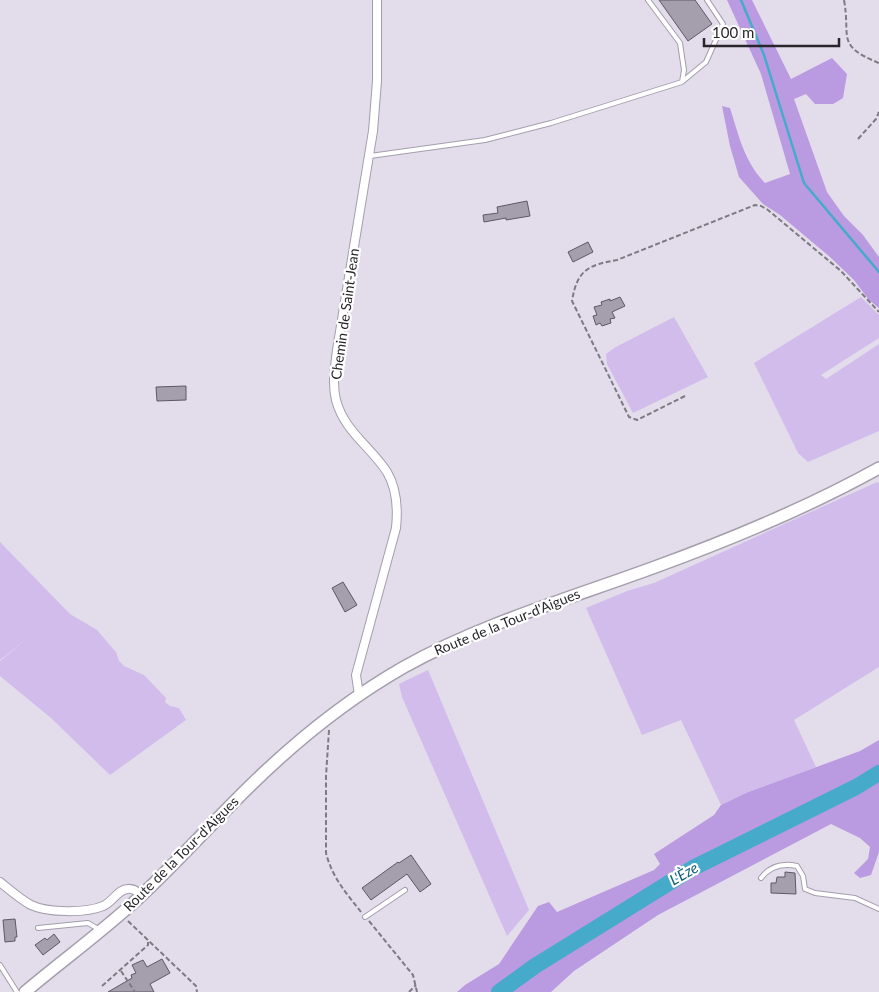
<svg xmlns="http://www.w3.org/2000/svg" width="879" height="992" viewBox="0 0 879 992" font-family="Lato,sans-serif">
<rect width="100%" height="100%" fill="#e3ddeb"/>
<path fill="#d1bcec" d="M861 297 879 315V338L821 375 826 379 879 344V431L808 462 798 453 754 363Z
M674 317 708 377 633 413 607 364 606 354 614 348Z
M877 482 879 483V667L794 720 816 767 746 793 721 805 681 720 642 735 586 608 627 591 654 583Z
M0 542 70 614 97 630 116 652 119 661 124 666 144 675 166 698 165 702 170 706 179 708 186 720 110 775 51 718 0 676V661L30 636 0 660Z
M428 670 529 910 507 936 402 697 399 684Z"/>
<path fill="#ba9ae0" d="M727 0H752L791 79 832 58 847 74 843 98 833 104H815L806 94 794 99 827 192 844 216 863 235 879 257V308L869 300 854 280 830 257 780 215 763 204 739 177 730 146 722 106 730 108C739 136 744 161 765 183L790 174 761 74Z
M879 740V852L871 875 860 878 854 873 868 859 870 847 860 838 831 824 658 915 574 971 551 992H457L465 985 499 964 538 906 549 902 557 912 654 870 660 864 654 854 714 815 721 805 746 793 860 751Z"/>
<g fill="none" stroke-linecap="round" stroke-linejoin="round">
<path stroke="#46aacb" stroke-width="2.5" d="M741 0 764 55 804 183 879 272"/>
<path stroke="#46aacb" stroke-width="16" d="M499 992 535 966 693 868 856 787 879 773"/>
</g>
<path fill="#a59fad" stroke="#5d5864" d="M659 0H695L712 24 688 41Z
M527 201 530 216 506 220V218L484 222 483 215 498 213 497 207Z
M588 242 593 252 573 262 568 252Z
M620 297 625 306 612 312 615 318 610 319 611 323 602 326 600 323 596 325 593 316 597 315 594 307 602 305 601 302 610 299V301Z
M186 386V400L157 401 156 387Z
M343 582 357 605 345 612 332 588Z
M411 855 431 884 420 892 407 874 371 900 362 888 398 862 399 863Z
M785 872 795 873 796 894 771 893V883H776L777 877H785Z
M15 919 17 937H15V941L5 942 3 920Z
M54 934 60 942 43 955 35 945 45 938 47 940Z
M162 959 170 973 150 984 154 992H108L132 978 131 975 136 973 132 965 143 960 147 967Z"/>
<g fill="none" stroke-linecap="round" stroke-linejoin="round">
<g stroke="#a49eac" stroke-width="6">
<path id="service" d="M683 81 706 62 723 24 707 0
M370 156 485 140 551 123 682 82 684 70 680 43 648 0
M761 878C770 866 783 863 797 866L803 876 805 889 815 893 855 898 879 909
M365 917 405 890
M38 928 88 923 100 930
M0 965 17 992"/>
</g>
<g stroke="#a49eac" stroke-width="10">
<path id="minor" d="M359 695 356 675 396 528C398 509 397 489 387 472 371 447 344 431 336 400 332 384 335 367 337 350L373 131 377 81V0
M0 882C10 890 20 899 31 905 47 913 87 913 103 906 113 902 118 889 128 889 133 888 138 892 142 895"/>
</g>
<g stroke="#a49eac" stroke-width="14">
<path id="secondary" d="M25 992C64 959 106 929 143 894 180 859 214 821 251 785 297 740 348 699 404 667 483 623 571 598 655 567 732 539 807 508 879 468"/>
</g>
<path stroke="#7e7a83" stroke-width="2" stroke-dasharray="5 2.5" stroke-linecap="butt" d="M844 0C851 38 835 45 879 63
M858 139 876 119 879 112
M685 396 637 420 629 417 572 301C577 270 588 265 617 260L755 205 761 206 768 210 841 271 879 312
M329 730 326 776V853C332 877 346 893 361 912
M128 921 196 986 197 992
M369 921 413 975 417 992
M121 971 135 992
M102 986 148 945V942
M409 992 416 985"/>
<use href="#service" stroke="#fff" stroke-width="4"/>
<use href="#minor" stroke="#fff" stroke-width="8"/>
<use href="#secondary" stroke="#fff" stroke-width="11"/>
</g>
<g text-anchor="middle" stroke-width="4.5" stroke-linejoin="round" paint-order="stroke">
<g font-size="14" fill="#28262b" stroke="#fff">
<text transform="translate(345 314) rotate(-82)" y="5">Chemin de Saint-Jean</text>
<text transform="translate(507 622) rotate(-22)" y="5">Route de la Tour-d'Aigues</text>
<text transform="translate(181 854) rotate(-45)" y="5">Route de la Tour-d'Aigues</text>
</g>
<g font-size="15" font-style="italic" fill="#0d5e76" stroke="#fff">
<text transform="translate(684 874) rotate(-30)" y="5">L'Èze</text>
</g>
</g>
<path d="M704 38v8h135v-8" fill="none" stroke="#28262b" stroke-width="2.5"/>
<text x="712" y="38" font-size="15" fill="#28262b" stroke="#ffffff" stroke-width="4" paint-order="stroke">100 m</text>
</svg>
